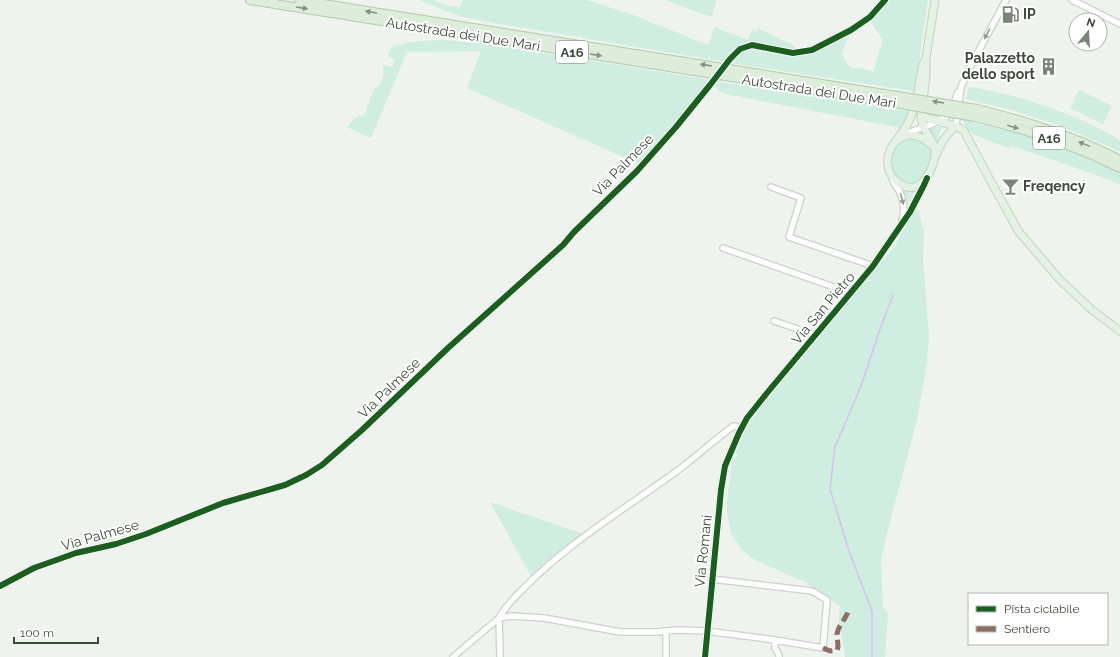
<svg xmlns="http://www.w3.org/2000/svg" width="1120" height="657" viewBox="0 0 1120 657" font-family="Raleway,sans-serif">
  <rect width="100%" height="100%" fill="#eef3ed"/>
  <path fill="#cfede0" d="M420 0H434L445 5 460 7 463 0H587L633 15 708 45 715 27 748 40 752 29 757 32 758 28 793 45 799 51 793 52 750 43C739 46 731 52 725 62L477 20C457 16 439 9 420 0Z
    M665 0H717L711 17Z
    M887 0H928L917 76 913 91 731 63C750 33 776 60 802 55 817 53 836 39 850 32L849 38 845 44 842 54 844 59 848 65 851 68H862L873 72 883 40 870 21Z
    M442 40 456 41 481 43 711 80 670 130 639 164 467 88 481 51 407 52 371 138 347 127 355 118 364 115 374 89 380 85 384 74 383 69 384 65 392 67 395 60 388 56C388 54 389 52 390 50 397 41 430 41 442 40Z
    M716 81 909 111 906 119 900 128 896 127 726 94 719 91 713 85Z
    M969 87C1021 95 1074 113 1120 140V152C1085 135 1049 121 1011 110 997 106 981 103 966 99Z
    M1079 90 1112 106 1103 124 1070 108Z
    M962 119C982 125 1002 129 1022 134 1056 143 1089 158 1120 173V184L1085 171 1012 146 1010 148C1002 146 973 136 968 130 966 127 964 123 962 119Z
    M942 126 937 142 927 129Z
    M913 138 919 139 929 147 931 153V159L923 178 913 185 904 184C900 181 895 177 893 173 892 172 892 168 892 167 890 151 898 140 913 138Z
    M899 185 918 186 906 207Z
    M915 209 919 210 922 227 924 228 923 259 929 336 927 363 917 420 888 530 881 560 883 607 888 613 885 657H845L841 633H838L840 606 805 582 753 559 742 550 731 533 727 512V499L733 457 736 458 738 454 735 453 739 441 746 428 760 407 895 246Z
    M490 502 584 534 552 558 531 576Z"/>
  <g fill="none" stroke-linecap="round" stroke-linejoin="round">
    <path stroke="#dcbfef" stroke-width="1.5" d="M872 657V611L849 551 830 489 835 447 861 386 879 332 893 295"/>
    <defs>
      <path id="minor" d="M1072 0 1120 24
        M730 59 740 49 752 45 793 53 812 50 851 30 870 17 885 0
        M956 126 961 87 970 67 1006 0
        M907 135 910 132 930 125 949 115 951 112 958 92
        M892 177C893 182 895 185 898 189 904 198 905 211 902 221
        M771 187 801 198 789 237 873 266
        M723 248 851 293
        M774 321 815 335
        M0 586 34 568 76 553 116 544 146 534 223 503 285 485 306 475 322 465 362 430 448 348 563 245 574 232 637 171 676 127 713 81
        M499 618 511 616 544 618 620 632H657L677 630 707 631 775 640 823 648 827 600 812 591 712 579
        M499 618 500 657
        M666 631V657
        M775 640V648L779 655V657
        M453 657 499 618C505 606 517 595 526 586 571 541 626 508 677 471 696 457 713 441 732 427L734 426 742 428
        M705 657 721 490 725 466 739 433 747 418 767 393 873 266 910 212 924 185 927 178"/>
      <path id="major" d="M921 112 925 117 930 119 956 126 964 131 990 180 1019 232 1060 280 1092 310 1120 331
        M896 141C900 139 904 136 908 135 919 134 928 141 935 148 937 166 921 198 900 184 894 180 891 176 889 170 882 149 902 137 909 121 917 104 919 82 923 64L926 58
        M934 145 924 128 921 118 926 75V58L935 0
        M936 155C942 142 945 135 956 126"/>
      <path id="highway" d="M250 0 895 103
        M299 0 897 96
        M977 109C1026 121 1075 136 1120 160
        M975 117C1025 129 1074 145 1120 168"/>
    </defs>
    <use href="#minor" stroke="#ccd1cb" stroke-width="8"/>
    <use href="#major" stroke="#bed5bb" stroke-width="9"/>
    <use href="#highway" stroke="#afcaa9" stroke-width="10"/>
    <use href="#minor" stroke="#fcfdfc" stroke-width="5.5"/>
    <use href="#major" stroke="#e6f1e5" stroke-width="7"/>
    <use href="#highway" stroke="#ddecdb" stroke-width="8"/>
    <defs>
      <path id="highway-bridge" d="M897 96 977 109
        M895 103 975 117"/>
    </defs>
    <use href="#highway-bridge" stroke="#afcaa9" stroke-width="10" stroke-linecap="butt"/>
    <use href="#highway-bridge" stroke="#ddecdb" stroke-width="8"/>
    <path stroke="#8d6e63" stroke-width="5" stroke-dasharray="10 5" stroke-linecap="butt" d="M823 648 830 651 837 650 838 647C838 643 837 638 837 634 838 626 845 620 848 612"/>
    <defs>
      <path id="cycleway" d="M0 586 34 568 76 553 116 544 146 534 223 503 285 485 306 475 322 465 362 430 448 348 563 245 574 232 637 171 676 127 710 85 730 59 740 49 752 45 793 53 812 50 851 30 870 17 885 0
        M705 657 721 490 725 466 739 433 747 418 767 393 873 266 910 212 924 185 927 178"/>
    </defs>
    <use href="#cycleway" stroke="#fff" stroke-width="8"/>
    <use href="#cycleway" stroke="#1b5e20" stroke-width="6"/>
  </g>
  <defs><path id="oneway-solid" d="M-6-.8H1V-3.2L6.5 0L1 3.2V.8H-6Z"/></defs>
  <g fill="#849382">
    <use href="#oneway-solid" transform="translate(302 8) rotate(9)"/>
    <use href="#oneway-solid" transform="translate(371 12) rotate(-171)"/>
    <use href="#oneway-solid" transform="translate(596 55) rotate(9)"/>
    <use href="#oneway-solid" transform="translate(706 65) rotate(-171)"/>
    <use href="#oneway-solid" transform="translate(938 102) rotate(-171)"/>
    <use href="#oneway-solid" transform="translate(1013 127) rotate(16)"/>
    <use href="#oneway-solid" transform="translate(1084 144) rotate(-158)"/>
  </g>
  <g fill="#929b91">
    <use href="#oneway-solid" transform="translate(987 34) rotate(118)"/>
    <use href="#oneway-solid" transform="translate(902 199) rotate(75)"/>
  </g>
  <defs>
    <symbol id="fuel-bare" viewBox="-9 -9 18 18"><path d="M-5.5-6h7V0h2V4h1.3V-2.5L3-4.5l.8-.8L6-3V5H2.5V1h-1V6h-7ZM-4.2-4.7v3.2H.2V-4.7Z" fill="#7a8578" stroke="#fff" stroke-width="2.5" paint-order="stroke"/></symbol>
    <symbol id="building-bare" viewBox="-9 -9 18 18"><path d="M-4-6H4V6H1V3H-1V6H-4ZM-2.5-4.3h1.7v1.8h-1.7ZM.8-4.3h1.7v1.8H.8ZM-2.5-1h1.7V.8h-1.7ZM.8-1h1.7V.8H.8Z" fill="#7a8578" stroke="#fff" stroke-width="2.5" paint-order="stroke"/></symbol>
    <symbol id="bar-bare" viewBox="-9 -9 18 18"><path d="M-6-5H6L.8 .8V4.5H3.5V6h-7V4.5H-.8V.8Z" fill="#7a8578" stroke="#fff" stroke-width="2.5" paint-order="stroke"/></symbol>
  </defs>
  <g fill-rule="evenodd">
    <use href="#fuel-bare" x="998" y="2" width="25" height="25"/>
    <use href="#building-bare" x="1036" y="54" width="25" height="25"/>
    <use href="#bar-bare" x="998" y="174" width="25" height="25"/>
  </g>
  <g text-anchor="middle" dominant-baseline="central" stroke-width="4" stroke-linejoin="round" paint-order="stroke">
    <g fill="#fff" stroke="#768074" stroke-width="1">
      <rect x="556" y="41" width="32" height="22" rx="3"/>
      <rect x="1033" y="127" width="32" height="22" rx="3"/>
    </g>
    <g font-size="13" font-weight="bold" fill="#3c4a39">
      <text x="572" y="52">A16</text>
      <text x="1049" y="138">A16</text>
    </g>
    <g font-size="14" font-weight="bold" fill="#3c4a39" stroke="#fff" text-anchor="start">
      <text x="1023" y="14">IP</text>
      <text x="1035" y="58" text-anchor="end">Palazzetto<tspan x="1035" dy="16">dello sport</tspan></text>
      <text x="1023" y="186">Freqency</text>
    </g>
    <g font-size="14" fill="#3c4a39" stroke="#fff">
      <text transform="translate(463 34) rotate(9)">Autostrada dei Due Mari</text>
      <text transform="translate(819 91) rotate(9)">Autostrada dei Due Mari</text>
      <text transform="translate(623 165) rotate(-46)">Via Palmese</text>
      <text transform="translate(823 308) rotate(-50)">Via San Pietro</text>
      <text transform="translate(389 388) rotate(-44)">Via Palmese</text>
      <text transform="translate(100 535) rotate(-16)">Via Palmese</text>
      <text transform="translate(703 551) rotate(-84)">Via Romani</text>
    </g>
  </g>
  <rect x="968" y="593" width="140" height="52" fill="#ffffff" stroke="#b1b7b0"/>
  <rect x="976" y="606" width="20" height="6" fill="#1b5e20" stroke="#b1b7b0"/>
  <text x="1004" y="613" font-size="12" fill="#3c4a39">Pista ciclabile</text>
  <rect x="976" y="626" width="20" height="6" fill="#8d6e63" stroke="#b1b7b0"/>
  <text x="1004" y="633" font-size="12" fill="#3c4a39">Sentiero</text>
  <g transform="translate(1088 32) rotate(18)"><circle r="19" fill="#ffffff" stroke="#b1b7b0"/>
  <path d="M0-3L7 15L0 10L-7 15Z" fill="#7a8578"/>
  <text y="-6" font-size="11" font-weight="bold" text-anchor="middle" fill="#3c4a39">N</text>
  </g>
  <path d="M14 637v6h84v-6" fill="none" stroke="#3c4a39" stroke-width="2"/>
  <text x="20" y="637" font-size="12" fill="#3c4a39" stroke="#ffffff" stroke-width="3" paint-order="stroke">100 m</text>
</svg>
